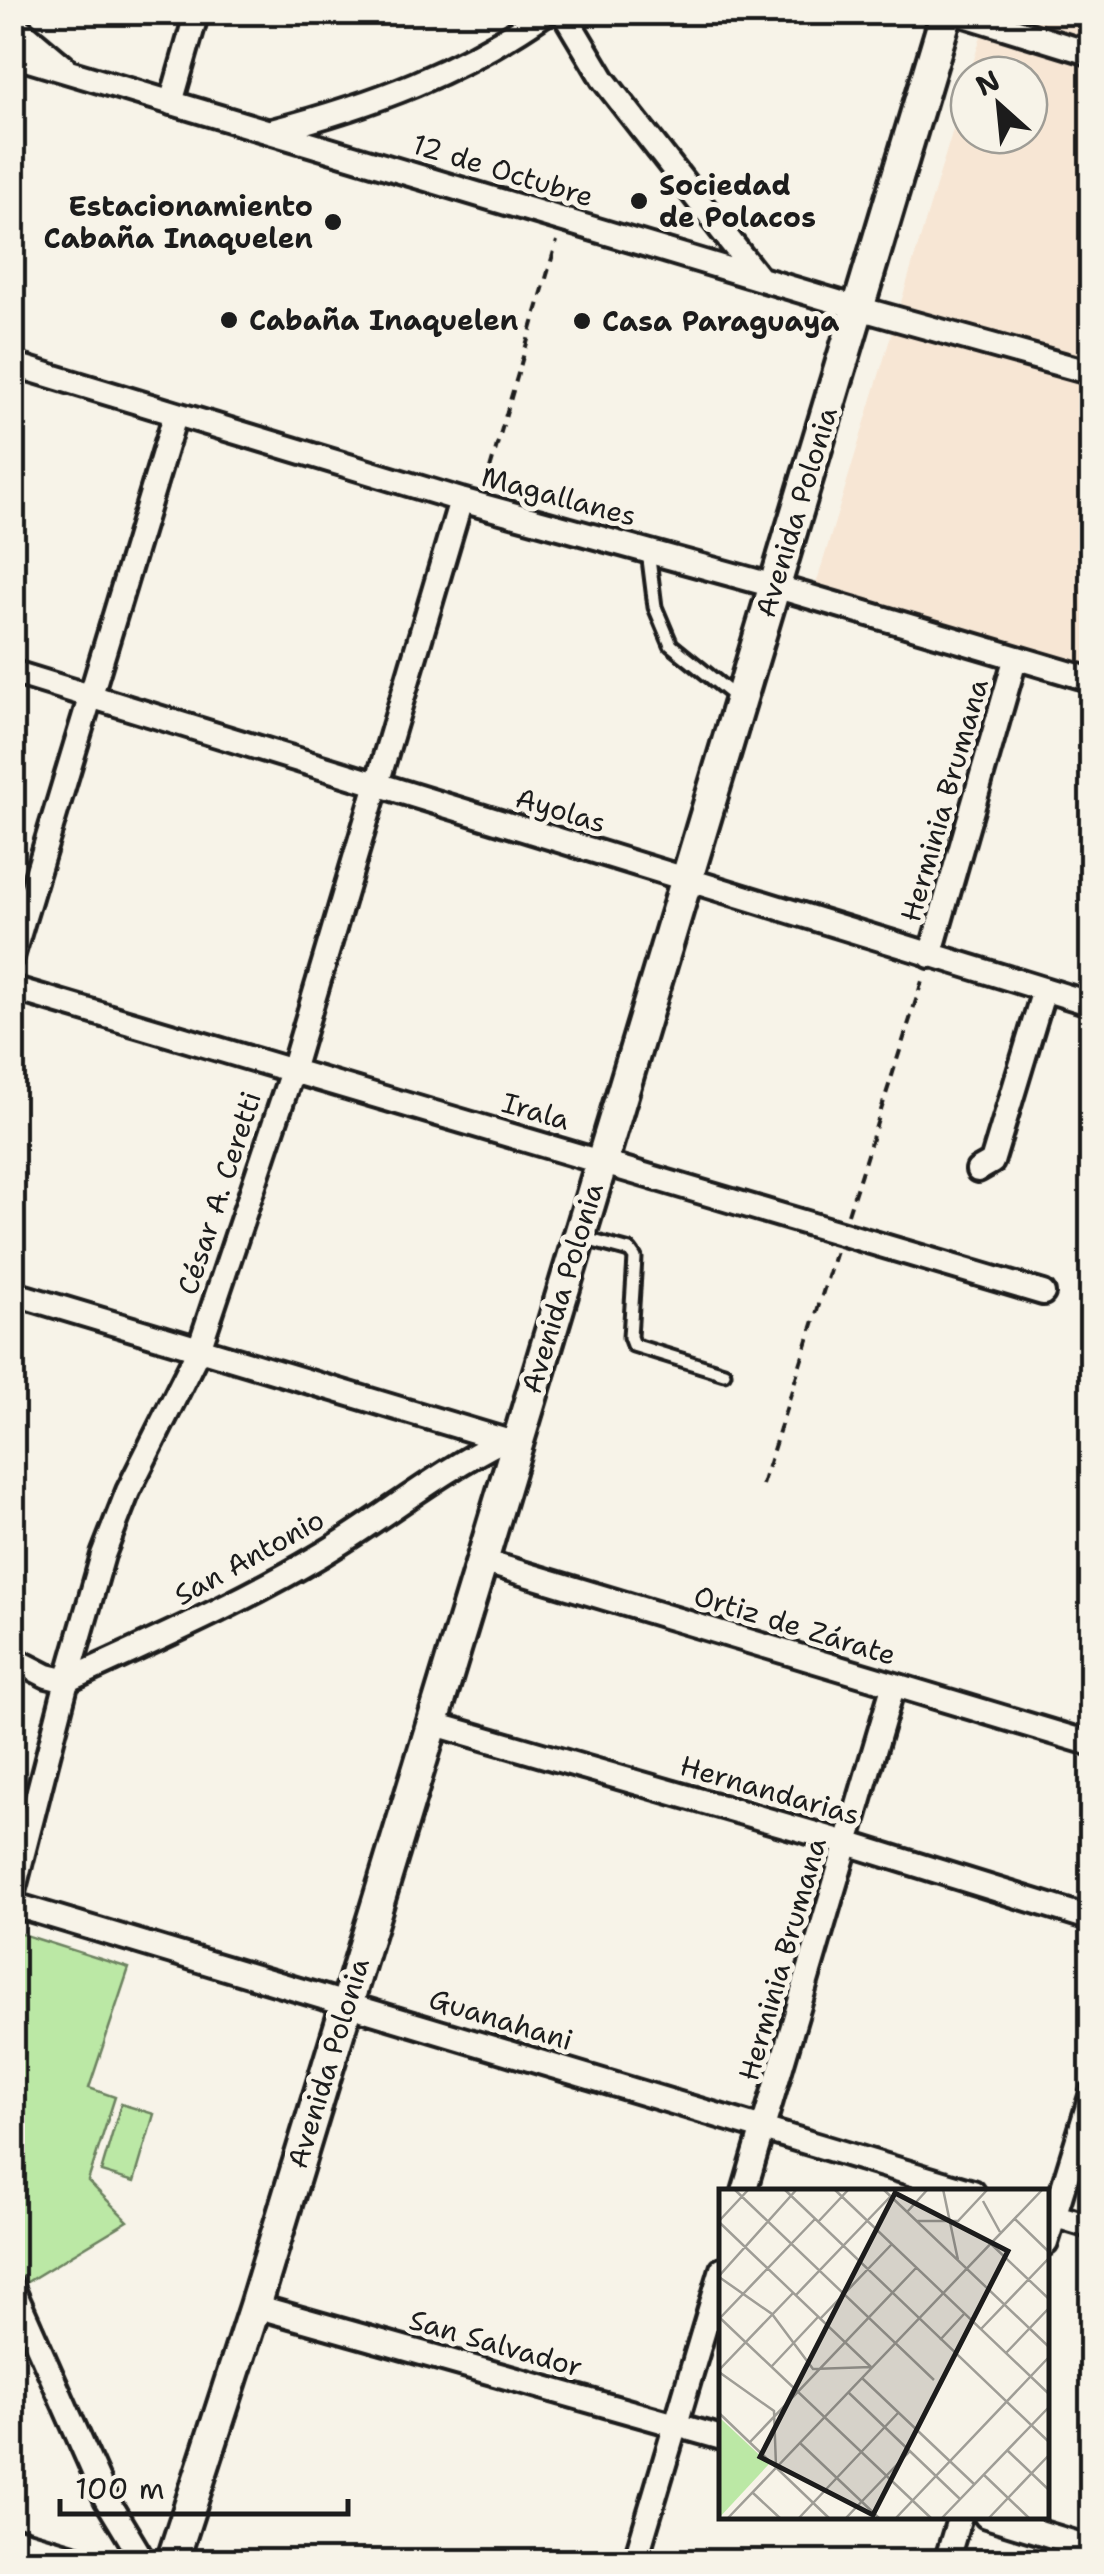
<svg xmlns="http://www.w3.org/2000/svg" width="1104" height="2574" viewBox="0 0 1104 2574" font-family="'Shantell Sans',sans-serif">
  <rect width="100%" height="100%" fill="#f7f3e8"/>
  <filter id="ink" filterUnits="userSpaceOnUse"><feTurbulence type="fractalNoise" baseFrequency=".01" numOctaves="2"/><feDisplacementMap in="SourceGraphic" scale="20" xChannelSelector="R" yChannelSelector="G"/><feConvolveMatrix kernelMatrix="1 2 1 2 8 2 1 2 1" color-interpolation-filters="sRGB"/></filter>
  <g filter="url(#ink)">
    <path fill="#f7e6d4" fill-rule="evenodd" d="M988 13H1091V671L815 588ZM969 75H1029V135H969Z"/>
    <path fill="#bbe8a5" stroke="#6c8260" stroke-width="2.5" d="M22 1934 129 1968 89 2088 115 2097 88 2181 128 2221 22 2285 12 2267V1936Z
      M121 2104 154 2114 134 2182 101 2172Z"/>
    <g fill="none" stroke-linecap="round" stroke-linejoin="round">
      <defs>
        <path id="lane" d="M648 551 655 607 671 645 739 700
          M582 1238 630 1251 635 1258 630 1337 633 1345 724 1373"/>
        <path id="street" d="M563 12 603 79 759 278
          M955 12 1092 54
          M12 23 63 66
          M12 55 858 308 1092 373
          M171 103 197 12
          M272 131C371 105 462 72 547 12
          M12 364 461 500 774 586 1092 680
          M12 672 1092 1004
          M930 956 1015 660
          M12 957 175 416
          M12 988 1043 1293
          M978 1170 992 1162 1044 990
          M12 1293 507 1441
          M482 1561 1092 1744
          M12 1658 47 1676 67 1681C153 1641 239 1604 321 1555 383 1518 438 1472 503 1440
          M431 1723 847 1843 1092 1919
          M12 1896 67 1681 103 1555 128 1491 199 1349 292 1071 461 500
          M12 1904 973 2192
          M744 2192 893 1687
          M1046 2213 1092 2227
          M1046 2243 1092 2093
          M12 2287 106 2499 144 2562
          M255 2306 722 2438
          M986 2516 1092 2548
          M635 2562 722 2269
          M946 2562 960 2516"/>
        <path id="secondary" d="M12 2543 76 2562
          M172 2562 255 2306 482 1561 947 12"/>
      </defs>
      <use href="#lane" stroke="#1c1c1c" stroke-width="19"/>
      <use href="#street" stroke="#1c1c1c" stroke-width="30"/>
      <use href="#secondary" stroke="#1c1c1c" stroke-width="38"/>
      <path stroke="#1c1c1c" stroke-width="4" stroke-dasharray="10 8" stroke-linecap="butt" d="M485 486 557 241
        M848 1214 924 975
        M762 1485 836 1251"/>
      <use href="#lane" stroke="#f7f3e8" stroke-width="11"/>
      <use href="#street" stroke="#f7f3e8" stroke-width="22"/>
      <use href="#secondary" stroke="#f7f3e8" stroke-width="30"/>
    </g>
  </g>
  <g fill="#1c1c1c" stroke="#f7f3e8" stroke-width="4">
    <circle cx="639" cy="201" r="10"/>
    <circle cx="333" cy="222" r="10"/>
    <circle cx="229" cy="320" r="10"/>
    <circle cx="582" cy="321" r="10"/>
  </g>
  <g text-anchor="middle" dominant-baseline="central" stroke-width="10" stroke-linejoin="round" paint-order="stroke">
    <g font-size="28" fill="#1c1c1c" stroke="#f7f3e8">
      <text transform="translate(503 170) rotate(17)">12 de Octubre</text>
      <text transform="translate(559 496) rotate(15)">Magallanes</text>
      <text transform="translate(796 512) rotate(-73)">Avenida Polonia</text>
      <text transform="translate(944 800) rotate(-74)">Herminia Brumana</text>
      <text transform="translate(561 810) rotate(17)">Ayolas</text>
      <text transform="translate(536 1111) rotate(16)">Irala</text>
      <text transform="translate(219 1193) rotate(-72)">César A. Ceretti</text>
      <text transform="translate(562 1288) rotate(-73)">Avenida Polonia</text>
      <text transform="translate(249 1557) rotate(-29)">San Antonio</text>
      <text transform="translate(795 1625) rotate(17)">Ortiz de Zárate</text>
      <text transform="translate(770 1790) rotate(16)">Hernandarias</text>
      <text transform="translate(782 1959) rotate(-74)">Herminia Brumana</text>
      <text transform="translate(501 2019) rotate(17)">Guanahani</text>
      <text transform="translate(328 2063) rotate(-73)">Avenida Polonia</text>
      <text transform="translate(496 2343) rotate(16)">San Salvador</text>
    </g>
    <g font-size="28" font-weight="bold" fill="#1c1c1c" stroke="#f7f3e8" text-anchor="start">
      <text x="659" y="185">Sociedad<tspan x="659" dy="32">de Polacos</tspan></text>
      <text x="313" y="206" text-anchor="end">Estacionamiento<tspan x="313" dy="32">Cabaña Inaquelen</tspan></text>
      <text x="249" y="320">Cabaña Inaquelen</text>
      <text x="602" y="321">Casa Paraguaya</text>
    </g>
  </g>
  <g transform="translate(719 2189)">
    <rect width="330" height="330" fill="#f7f3e8"/>
    <path d="M1 229 50 275 0 329V230Z" fill="#bbe8a5"/>
    <path fill="none" stroke="#9f9d96" stroke-width="2.5" d="M15 0 215 191M65 0 330 253M115 0 330 205M164 0 330 158M224 0 239 71M264 12 281 43M188 23 209 0M296 30 330 63M0 32 30 0M198 32H239L269 0M0 33 152 178M99 33 130 0M272 55 330 110M0 87 78 0M0 88 53 125 94 180 152 178M77 106 171 8M0 128 213 330M1 129 96 30M101 130 172 56M262 140 330 69M221 151 245 125M287 164 330 119M53 177 99 128M0 181 74 104M0 183 55 222 57 277M143 189 255 295M130 204 241 310M0 224 111 330M31 253 197 79M81 254 161 330M288 261 330 301M264 285 311 330M34 304 62 330M8 330 324 0M79 330 179 224M126 330 191 262M176 330 330 168M222 330 330 218M269 330 330 266"/>
    <path fill="#1c1c1c" fill-opacity="0.15" stroke="#1c1c1c" stroke-width="5" d="M176 4 289 62 154 326 41 268Z"/>
    <rect width="330" height="330" fill="none" stroke="#1c1c1c" stroke-width="5"/>
  </g>
  <rect width="1104" height="2574" fill="none" stroke="#f7f3e8" stroke-width="50"/>
  <rect x="25" y="25" width="1054" height="2524" fill="none" stroke="#1c1c1c" stroke-width="4" filter="url(#ink)"/>
  <g transform="translate(999 105) rotate(333)"><circle r="48" fill="#f7f3e8" stroke="#9f9d96" stroke-width="2.5"/>
  <path d="M0-8L18 38L0 25L-18 38Z" fill="#1c1c1c"/>
  <text y="-15" font-size="28" font-weight="bold" text-anchor="middle" fill="#1c1c1c">N</text>
  </g>
  <path d="M60 2499v15h288v-15" fill="none" stroke="#1c1c1c" stroke-width="5"/>
  <text x="75" y="2499" font-size="30" fill="#1c1c1c" stroke="#f7f3e8" stroke-width="8" paint-order="stroke">100 m</text>
</svg>
